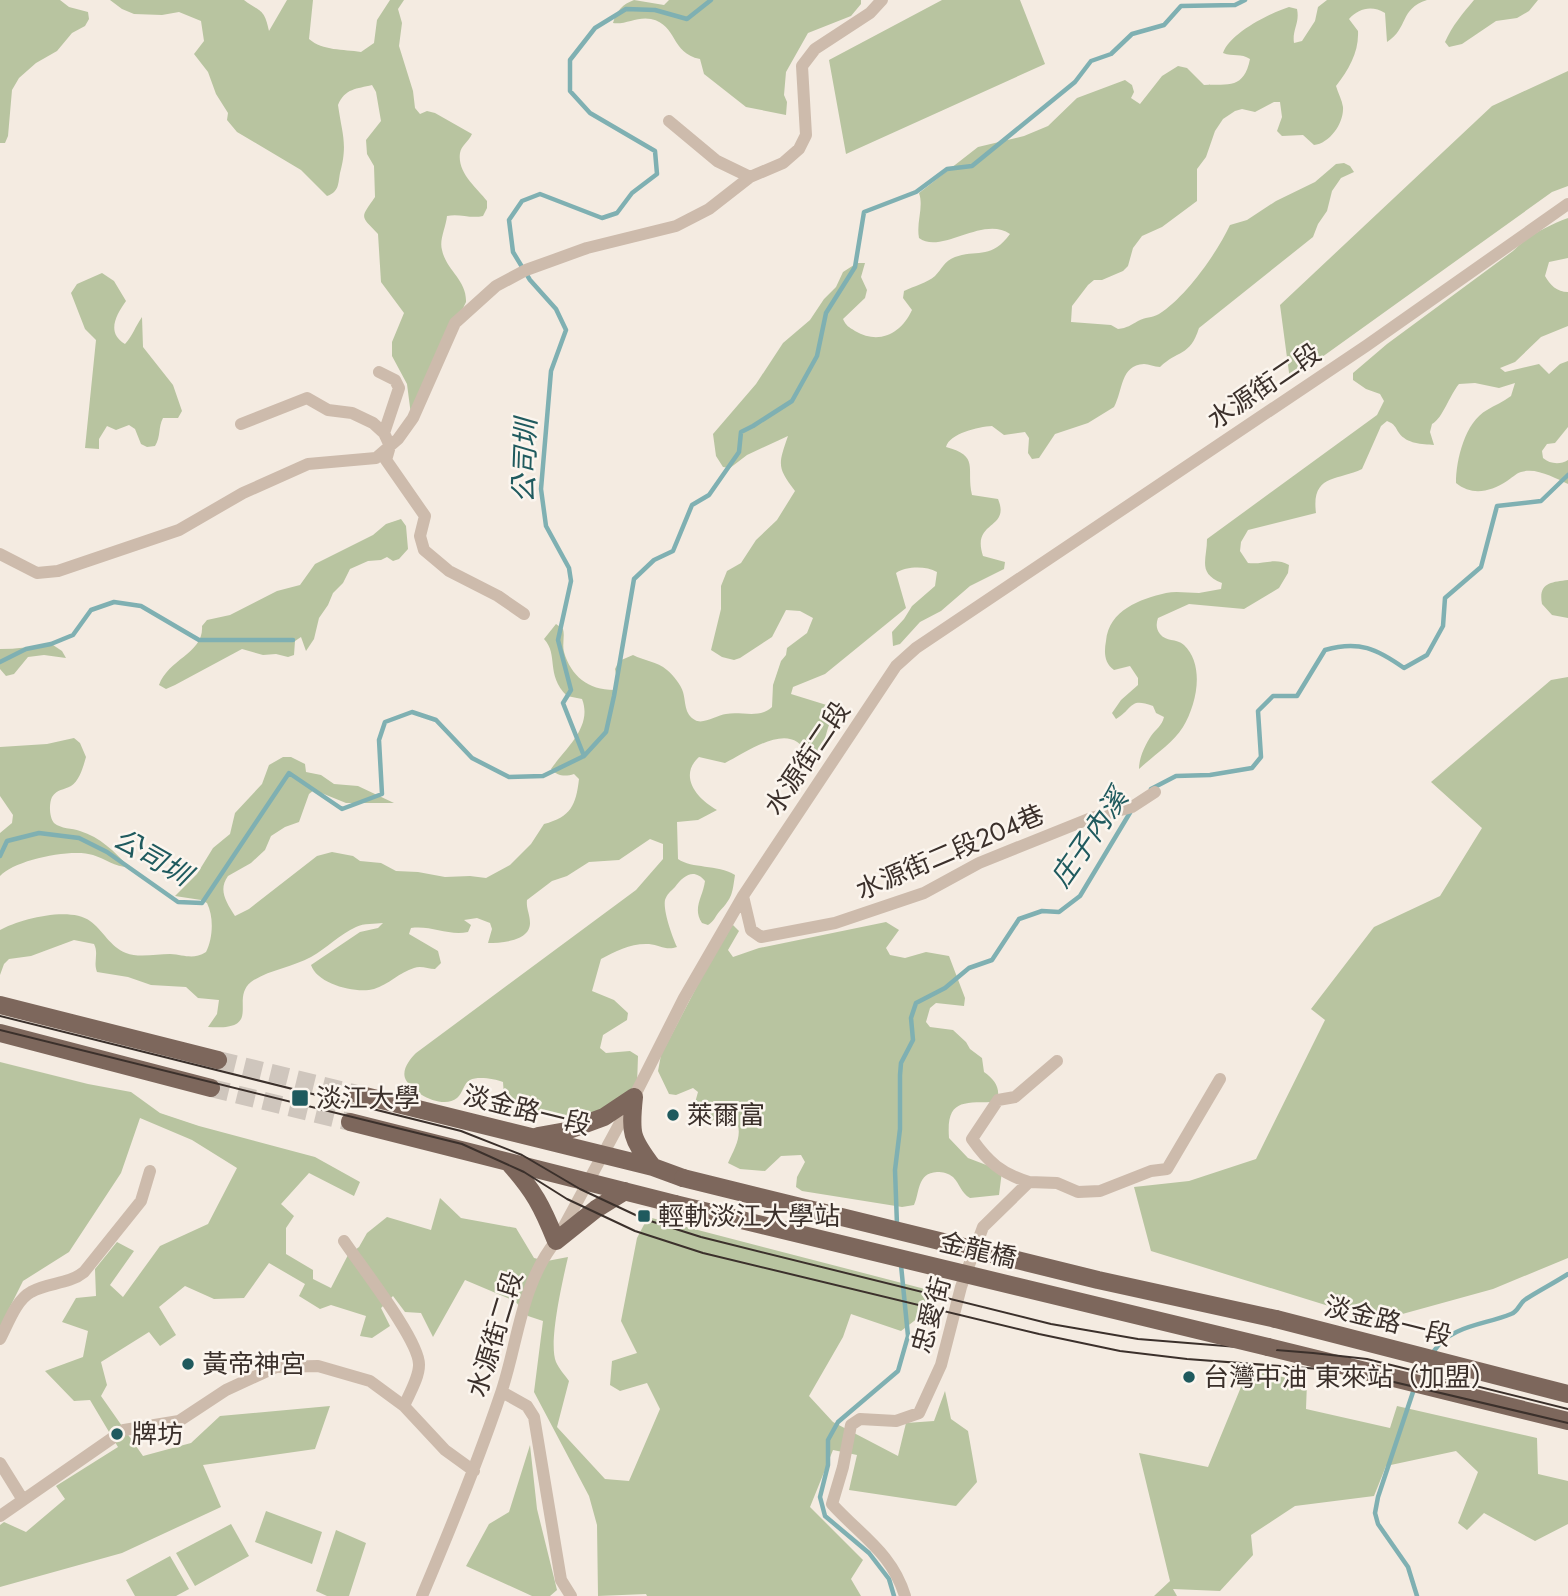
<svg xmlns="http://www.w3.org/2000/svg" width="1568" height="1596" viewBox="0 0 1568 1596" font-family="Jost,'Noto Sans TC',sans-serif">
  <rect width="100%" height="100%" fill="#f4ebe1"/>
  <path fill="#b8c4a0" d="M0 0H60L69 7 88 12 89 19 85 26 72 33 57 51 36 63 19 78 12 90 8 136 5 143H0Z
    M110 0H244C261 13 264 8 269 31L287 0H313L309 39C323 51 343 49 361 52L374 43 377 20 390 0H404L398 9 402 23 399 46 413 91 415 108 420 114 427 111 435 113 472 134C469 141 461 146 460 153 457 173 477 188 487 201V208L483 216C470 219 459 213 447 216 446 227 439 240 442 250 446 270 467 280 466 302L411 415 407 384 392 356V342L404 313 381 282 378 234C360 215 360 219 375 197L374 166 367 154 366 140 381 121 376 92 372 85C357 89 345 88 338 105 342 134 348 144 340 173 338 184 339 192 327 196L301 170 237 132 227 120 228 113 216 94 208 72 194 54 204 41 201 21 179 12 162 15 134 14 122 9Z
    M634 0 664 5 669 0H861V4L851 16 808 33 786 72 784 95 787 102 786 115 746 107 704 74 700 59C670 53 678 25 651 19 638 16 625 25 613 23 616 11 623 4 634 0Z
    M942 0H1020L1045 64 846 154 829 60Z
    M1327 0H1427C1399 9 1409 28 1387 42L1385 13C1372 5 1359 8 1349 19L1358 31C1359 52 1349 69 1336 86 1338 93 1342 100 1343 107 1344 123 1330 143 1314 145L1303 135 1282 136 1277 131 1282 117 1280 102H1274L1255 112 1242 109 1235 111 1223 119 1215 131 1206 157 1197 169V201L1162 227 1142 236 1133 248 1128 266 1123 271 1102 280H1094L1088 285 1072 306 1071 322 1111 325 1118 329C1127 328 1131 325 1138 321 1145 317 1152 318 1159 314 1185 298 1217 253 1230 225L1247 220 1276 201 1315 182 1336 164 1344 163 1350 166 1354 172 1341 178 1332 191 1327 211 1318 224 1313 237 1199 328C1190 357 1177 350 1160 367 1154 367 1149 364 1144 364 1120 365 1123 391 1114 407L1088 423 1055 434 1039 458 1032 459 1028 453 1029 438 1025 432 1004 435 992 426C978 427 950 433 946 447 980 456 966 468 972 495L998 499C1011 530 971 520 983 556L1005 562 1004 569 970 586 941 611 920 622 900 644 893 646 892 632 904 619 912 606 935 586 937 572C926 566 907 566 896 573L906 608 825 674 793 687 791 694 833 707 840 711C836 716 832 720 829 725 824 738 825 753 807 755 792 718 748 752 725 763L699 757C678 776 697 799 717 810L698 820 677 822 678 859C692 869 717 864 735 875 732 894 733 897 719 912 715 917 714 921 708 925L702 923C692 908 703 897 705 881 694 868 684 875 675 887 671 891 667 894 665 900 663 911 672 936 677 947 666 951 660 945 649 944 631 943 616 951 601 959L592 991 614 1000 628 1013 627 1020 603 1035 600 1048 606 1053 630 1051 638 1056 637 1085 632 1091 580 1121C553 1115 527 1112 504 1096L503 1082C495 1079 478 1076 470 1080 463 1084 463 1093 457 1098 443 1110 411 1093 405 1078 402 1069 410 1059 416 1053L636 890 663 859V844L650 839 619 860 589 862 567 876 552 881 527 900C526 909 530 914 530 923 530 941 502 943 488 943L492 929 490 923 477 918 464 920 471 925 468 932C448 936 431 925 411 928L409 934 438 951 441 963 435 969C428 969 421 965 414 968 400 972 388 985 374 989 356 994 317 984 311 965L360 932 378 928 383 923C375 924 364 923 356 927 340 934 327 948 311 957 293 967 268 970 251 982 229 1000 265 1031 208 1027L217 1014 219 1000 198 998 186 987 151 985 128 977 97 972C93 962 99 954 94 944L74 940 31 956 9 959 4 964 0 975V930C20 919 70 906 90 921 103 930 110 947 126 953 138 958 157 954 170 954 185 955 193 960 206 952 213 938 214 917 207 903L201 900 175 896 197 874 213 848 230 834 235 813 262 784 269 765 283 757H291L305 764 306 772 321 775 334 784 358 786 394 803H346L314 790 309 794 299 822 285 827 271 836 265 850 251 863 228 876C218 890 226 902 235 916L249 909 317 856 332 852 353 856 360 861 381 863 396 871 418 872 445 877 470 876 486 878 510 865 531 844 544 824C571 817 576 805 579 779L574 774C565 777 557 776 551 769 565 749 593 727 582 699L567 696C545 674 559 655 544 639L556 624 563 629C565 636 562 644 564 652 571 676 588 690 614 690L618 684 615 669 619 661 633 655C644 661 657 661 667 670 673 675 681 685 683 692 686 702 684 714 695 720 703 725 717 715 726 714 741 711 760 719 772 707L773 685 781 661 786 655 787 648 807 633 813 618 800 611 786 610 772 637 740 658 734 660 722 657 711 650 721 609V586L727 571 741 563 756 540 777 520 795 491C777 467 778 465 788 436L747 455 730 468 723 467 716 456 713 434 756 384 783 343 810 320 824 299 836 287 843 272 857 263H865L861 277 867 290 865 298 843 319C846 326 849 327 855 331 879 345 901 334 912 310L903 298 904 291C914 286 927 283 935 276 942 269 944 261 955 257 978 249 991 260 1010 234 983 215 941 255 919 238 916 222 924 207 919 193L978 147 1024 136 1048 126 1077 98 1125 80 1132 85 1134 92 1131 98 1140 104 1162 76 1178 66 1187 68 1204 85C1229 84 1244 89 1250 59 1241 53 1233 57 1223 53 1230 33 1270 13 1289 7L1297 9C1300 23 1292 30 1294 43L1302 41 1315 21 1318 7Z
    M1474 0H1538L1529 11 1517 18 1496 21 1462 44 1449 47 1445 42C1452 26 1463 13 1474 0Z
    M1568 71V186L1552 192 1290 380 1280 305 1492 106Z
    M1568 218V258L1549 262 1545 276C1550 285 1557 292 1568 292V326L1541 337 1515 362 1500 368 1505 372 1539 364 1549 374 1560 364 1568 361V427L1555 443 1547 444 1542 451 1543 458C1550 464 1560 465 1568 460V484C1555 478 1536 467 1521 472 1515 474 1512 478 1507 481 1490 492 1472 496 1456 483 1456 460 1465 422 1487 410 1495 405 1503 402 1511 396L1515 383 1499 388 1475 383 1459 384C1449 396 1443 418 1432 424L1430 432 1434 445C1422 444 1407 444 1399 433 1395 427 1395 424 1387 421L1381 426 1362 469C1337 481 1311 474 1316 513L1248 530 1241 542 1240 551 1248 563C1263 565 1275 557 1289 565L1288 573 1279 588 1244 609 1189 604 1158 618C1156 624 1156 629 1160 634 1166 642 1176 638 1184 645 1205 665 1197 704 1183 727 1172 744 1154 755 1139 769 1139 758 1145 745 1151 736 1156 729 1162 726 1164 717L1156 713 1153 706C1129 697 1134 708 1116 719L1112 713 1121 700 1138 685V678L1130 666 1114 670C1104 663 1104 652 1106 641 1109 610 1140 599 1166 593 1176 591 1188 593 1199 593 1206 592 1214 590 1221 589L1222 583C1197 573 1207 560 1207 539L1377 415 1384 401 1380 394 1366 389 1353 380V373L1387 344 1513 251C1529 235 1547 226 1568 218Z
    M102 273 114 281 126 301C116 315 106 333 125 344 133 335 135 327 142 317L143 347 173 385 182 411 178 418H163C158 427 161 437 155 446L147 447 141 444 135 429 129 425 116 430 107 426 99 439V449L85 448 96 340 85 329 71 293 77 284Z
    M401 519 406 526 408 549 399 559 393 561 387 557 381 560 368 561 350 569 343 583 333 593 328 605 319 618 314 639 306 651 301 637 295 641 294 655 288 657 276 654 263 655 242 649 175 685 166 689 159 685C168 659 204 653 202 626L207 620 230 615 277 591 300 585 315 564 373 535 386 524Z
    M1568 580V618L1552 615 1542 604C1538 583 1551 582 1568 580Z
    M50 643 62 651 66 658 44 655 28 657 14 674 6 676 0 669V649C16 649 34 647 50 643Z
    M1568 677V1258L1493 1289 1377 1321 1151 1251 1134 1187 1189 1181 1256 1159 1325 1020 1311 1009 1374 927 1440 896 1482 828 1431 782 1551 680Z
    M74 738 80 743 86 757C83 767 80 780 71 786 64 790 57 789 52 797 49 803 49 817 54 823 61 829 72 828 80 831 100 837 115 852 129 867 114 867 106 859 93 855 72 848 14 860 0 876V833L12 823 13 815 0 796V747L47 744Z
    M886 922 899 930 886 948 890 955 905 958 926 952 949 956 965 998 964 1006 936 1003 930 1008 926 1022 930 1027 953 1030 966 1042 970 1049 982 1058 984 1072C995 1080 1001 1088 997 1102 964 1103 946 1098 949 1138L968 1158 1002 1171 999 1195 970 1198C961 1193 960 1184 953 1177 948 1173 943 1172 937 1172 917 1173 920 1192 914 1205L902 1207 802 1191 796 1187 797 1177 805 1162 801 1155 781 1156 765 1171 740 1169 728 1163C735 1147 744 1134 735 1118L696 1122 691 1117 698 1092 693 1088 676 1095 669 1094 658 1071 661 1055 727 929 733 925 739 931 728 950 733 957 759 948Z
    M0 1062 88 1084 131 1092 160 1113 199 1126 315 1157 360 1182 354 1196 309 1173 281 1204 294 1216 286 1228V1254L313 1270V1279L331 1288 348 1255 359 1247 367 1233 387 1217 431 1230 440 1198 461 1218 516 1228 534 1258 547 1261 568 1257C563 1279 548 1343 556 1362 559 1369 565 1375 569 1381L557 1427 605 1479 629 1481 660 1409 647 1383 620 1391 610 1385 612 1361 637 1353 621 1321 637 1238 648 1217 948 1295 901 1331 851 1314 843 1337 809 1396 833 1422 898 1456 906 1423 934 1421 945 1391 951 1419 968 1431 977 1482 956 1506 849 1490 857 1455 833 1450 810 1507 863 1560 851 1579 861 1596H647L646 1594 598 1596 597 1525 589 1496 534 1392 543 1321 528 1316 515 1301 465 1280 433 1337 421 1313 405 1312 393 1296 381 1308 390 1326 372 1338 360 1336 366 1316 331 1305 320 1309 299 1296 305 1284 269 1263 244 1298 214 1299 185 1286 159 1307 176 1335 160 1346 149 1332 101 1362 107 1385 101 1396 143 1456 191 1443 220 1416 330 1406 315 1449 203 1465 221 1507 122 1553 0 1587V1525L4 1522 26 1532 65 1499 56 1486 118 1447 90 1400 74 1401 45 1371 83 1357 88 1331 62 1322 76 1298 96 1296 95 1269 117 1242 134 1251 110 1285 123 1297 160 1246 208 1224 237 1168 192 1140 140 1118 121 1173 69 1252 23 1281 0 1327Z
    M1248 1370 1307 1382 1306 1409 1390 1428 1397 1406 1537 1438 1538 1474 1568 1481V1524L1535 1541 1484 1513 1467 1530 1458 1523 1478 1472 1456 1451 1386 1466 1374 1496 1295 1506 1251 1535 1253 1555 1220 1591 1173 1589 1177 1596H1154L1170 1581 1139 1453 1208 1467Z
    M530 1445 537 1509 557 1590 550 1596H532L466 1566 489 1524 509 1512Z
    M266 1511 322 1532 312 1564 255 1542Z
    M231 1524 249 1556 195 1586 176 1553Z
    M336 1530 366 1543 349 1596H327L316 1591Z
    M170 1556 189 1589 176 1596H135L126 1580Z"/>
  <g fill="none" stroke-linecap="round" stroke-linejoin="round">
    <path stroke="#7fb0b2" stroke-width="4.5" d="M0 662 26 649 51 644 73 635 91 610 114 602 141 606 199 640H293
      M584 756 606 732 614 696 634 579 654 560 673 551 692 505 709 495 739 452 741 432 753 426 792 401 817 356 826 313 855 267 864 212 916 192 947 169 972 166 1075 82 1091 61 1111 54 1132 34 1164 25 1181 6 1235 5 1245 0
      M1151 789 1176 776 1210 775 1252 768 1261 757 1258 711 1273 696H1297L1325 650C1359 640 1377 649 1404 668L1427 655 1443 626 1445 598 1481 567 1497 506 1541 501 1568 475
      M0 856 7 841 39 833 79 838 107 852 178 902 202 903 289 773 342 809 382 794 379 740 385 722 412 712 436 720 472 758 509 777 543 776 584 756 563 703 571 690 558 640 571 581 569 568 546 526 541 489 551 371 566 330 556 309 530 280 513 252 509 220 522 201 540 194 602 218 617 213 632 193 657 174 655 151 590 113 570 91V60L595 28 626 9 655 10 687 19 711 0
      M897 1225 895 1170 900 1129V1075L901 1063 913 1040 911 1018 916 1003 945 988 969 968 992 960 1019 919 1042 911 1059 912 1080 896 1131 811
      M1434 1351C1451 1325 1485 1325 1511 1314 1519 1311 1519 1303 1526 1299 1540 1290 1554 1283 1568 1274
      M1413 1392 1378 1497 1375 1513 1378 1524 1408 1567 1417 1596
      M894 1596 889 1579 869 1553 825 1516 820 1497 828 1465V1440L838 1422 898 1371 908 1336 901 1265"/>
    <path stroke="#cfc6bd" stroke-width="18" stroke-dasharray="18 9" stroke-linecap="butt" d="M218 1060 357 1094
      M211 1088 350 1122"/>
    <path stroke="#cdbbac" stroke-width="12" d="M669 121 717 161 750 177
      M379 372 395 380 399 388 384 433
      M241 424 307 398 328 410 352 413 373 423 384 433 390 446 386 460 425 516 420 536 424 550 449 571 498 596 524 614
      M0 554 37 573 58 571 179 530 243 493 308 464 376 458 398 439 413 418 455 323 496 286 526 270 587 248 676 226 709 209 750 177 783 163 799 149 806 135 802 66 815 49 870 13 882 0
      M743 896 751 930 761 937 835 923 924 893 979 863 1091 818 1132 807 1155 792
      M1029 1182C1002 1174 988 1162 972 1139L998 1100 1015 1097 1057 1061
      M344 1241C360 1265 420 1341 419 1365 419 1378 409 1394 404 1406
      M0 1339C8 1324 16 1300 31 1292 48 1282 68 1285 84 1272L141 1201 150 1171
      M502 1392 527 1406 534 1417 561 1580 571 1596
      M0 1463 23 1500
      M0 1516 124 1430 179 1421 226 1390 276 1367 318 1366 370 1381 404 1406 445 1450 474 1471
      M422 1596C450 1530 477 1464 500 1396 518 1345 520 1285 556 1241L634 1097 684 998 743 896 896 666 916 648 1366 346 1568 204
      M905 1596C892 1553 861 1536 832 1504L843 1467 851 1425 860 1419 896 1421 919 1413 941 1365 961 1287 983 1227 1029 1182 1057 1183 1078 1192 1100 1191 1151 1171 1167 1169 1220 1079"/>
    <path stroke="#7d675c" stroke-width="18" d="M0 1005 218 1060
      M0 1033 211 1088
      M357 1094 653 1167 683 1178
      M634 1097C630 1134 631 1138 653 1167
      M350 1122 675 1204
      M538 1136 566 1131 604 1117 634 1097
      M509 1163C534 1191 542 1206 556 1241L596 1209 625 1191
      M1276 1319 1568 1394
      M1268 1347 1568 1421"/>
    <path stroke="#3b302b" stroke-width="2" d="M0 1016 461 1131 522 1155 580 1189 644 1219 701 1237 1051 1324 1138 1339 1313 1353 1367 1359 1568 1409
      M0 1030 462 1144 524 1172 567 1199 635 1231 703 1253 1039 1334 1120 1351 1187 1359 1347 1371 1568 1423"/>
    <path stroke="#7d675c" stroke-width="18" d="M683 1178 1098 1280 1276 1319
      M675 1204 1268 1347"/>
  </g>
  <g fill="#1f5a5e" stroke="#fbf5ee" stroke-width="2.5">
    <rect x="291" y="1089" width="18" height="18" rx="3.5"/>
    <circle cx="673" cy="1115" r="7"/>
    <rect x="637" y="1209" width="14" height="14" rx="3.5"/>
    <circle cx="188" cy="1364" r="7"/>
    <circle cx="1189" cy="1377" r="7"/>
    <circle cx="117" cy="1434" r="7"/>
  </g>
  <g text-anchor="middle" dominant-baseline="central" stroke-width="5" stroke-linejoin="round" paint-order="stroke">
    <g font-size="26" fill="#3b302b" stroke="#fbf5ee">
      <text transform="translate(1264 386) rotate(-34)">水源街二段</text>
      <text transform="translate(807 758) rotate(-56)">水源街二段</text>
      <text transform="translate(950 852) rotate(-23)">水源街二段204巷</text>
      <text transform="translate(527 1110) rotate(14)">淡金路一段</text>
      <text transform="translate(978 1250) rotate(13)">金龍橋</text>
      <text transform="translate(931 1315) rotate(-74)">忠愛街</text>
      <text transform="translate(1388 1321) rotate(14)">淡金路一段</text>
      <text transform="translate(495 1334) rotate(-73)">水源街二段</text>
    </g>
    <g font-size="26" fill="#3b302b" stroke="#fbf5ee" text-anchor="start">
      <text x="316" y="1098">淡江大學</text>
      <text x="687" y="1115">萊爾富</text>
      <text x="658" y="1216">輕軌淡江大學站</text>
      <text x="202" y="1364">黃帝神宮</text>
      <text x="1203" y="1377">台灣中油 東來站（加盟）</text>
      <text x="131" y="1434">牌坊</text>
    </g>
    <g font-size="28" font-style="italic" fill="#1f5a5e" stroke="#fbf5ee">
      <text transform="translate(525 461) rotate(-88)">公司圳</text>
      <text transform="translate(1089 838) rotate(-55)">庄子內溪</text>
      <text transform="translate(152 857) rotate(30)">公司圳</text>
    </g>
  </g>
</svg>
